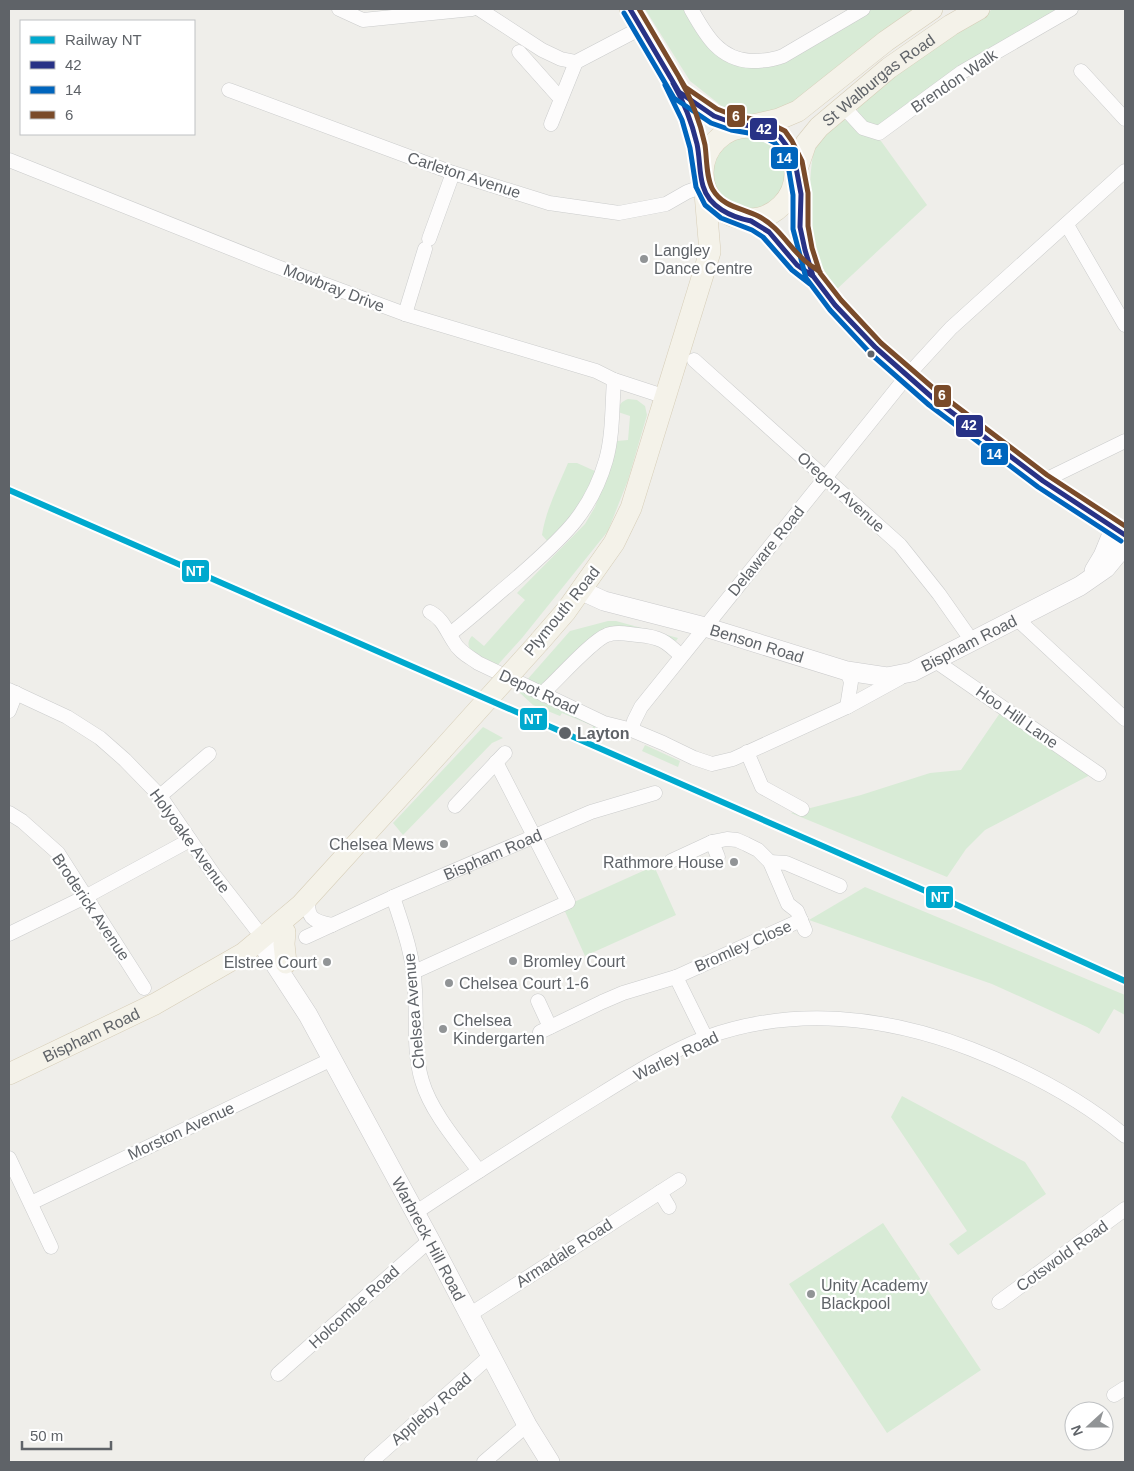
<svg xmlns="http://www.w3.org/2000/svg" width="1134" height="1471" viewBox="0 0 1134 1471" font-family="Arial,sans-serif">
  <rect width="100%" height="100%" fill="#efeeea"/>
  <path fill="#d8ebd6" d="M645 9H691L717 48 775 60 863 9H932L835 81 756 122 728 111 690 81Z
    M993 9H1071L880 125 870 126 857 112 859 103 958 29Z
    M843 119C857 125 867 136 881 141L927 205 837 289C828 277 819 264 814 249 808 233 808 156 817 143 823 134 835 126 843 119Z
    M710 172a39 39 0 1 1 78 0a39 39 0 1 1-78 0Z
    M628 399 637 400 645 406 647 415 628 480 608 531 522 638 495 668C485 661 459 650 472 636L484 646 525 600 517 593 585 524 595 507 617 441 628 440 630 416 618 412C619 404 621 402 628 399Z
    M568 463H577L597 472 589 493 549 543 542 535C546 509 558 487 568 463Z
    M608 621H616L678 638 676 641 666 636 599 632 583 644 542 687 526 681 570 631Z
    M522 691 597 724 594 731 592 730 593 726 562 713 560 716 533 705 520 693Z
    M1002 710 1092 774 985 830 966 849 947 877 791 813 861 795 930 773 961 770Z
    M483 727 503 738 492 743 403 835 393 823Z
    M645 745 680 761 678 767 642 751Z
    M654 866 676 915 585 956 563 907Z
    M865 887 1125 995V1015L1114 1009 1099 1034 1087 1027 992 984 809 920Z
    M902 1096 1025 1162 1046 1194 958 1255 949 1244 967 1231 891 1117Z
    M883 1223 981 1370 887 1433 789 1284Z"/>
  <g fill="none" stroke-linecap="round" stroke-linejoin="round">
    <defs>
      <g id="minor">
        <path d="M339 9 363 20 472 9"/>
        <path d="M479 9 542 50 561 59 576 62 641 28"/>
        <path d="M691 9C705 34 719 60 752 61 763 61 773 60 783 56L863 9"/>
        <path d="M519 52 560 98"/>
        <path d="M1081 71 1125 119"/>
        <path d="M229 90 453 173 549 203 619 213 666 204 687 192 703 186"/>
        <path d="M843 106 863 128 879 133 962 72 1071 9"/>
        <path d="M551 124 576 62"/>
        <path d="M9 160 275 266 405 314 596 371 614 380 666 397"/>
        <path d="M1067 225 1125 325"/>
        <path d="M429 239 453 173"/>
        <path d="M405 314 425 249"/>
        <path d="M694 360 900 545 939 594 972 641"/>
        <path d="M1043 481 1125 441"/>
        <path d="M430 612C443 619 446 630 454 642 459 652 470 657 478 663L604 723 632 730 663 743 694 758 712 764 733 759 847 707 900 678"/>
        <path d="M1017 619 1125 719"/>
        <path d="M450 634C473 616 495 596 518 577 559 540 590 516 606 460 613 435 612 407 614 380"/>
        <path d="M934 660 1099 774"/>
        <path d="M9 690 67 717 100 738 125 760 160 796 214 875 263 938"/>
        <path d="M544 695 547 689C560 677 593 640 607 635 616 631 628 634 638 635 660 637 666 641 681 656"/>
        <path d="M847 707 851 682 847 671"/>
        <path d="M9 711 16 693"/>
        <path d="M632 730 634 721 641 707 907 376 951 328 1125 171"/>
        <path d="M747 752 762 787 802 809"/>
        <path d="M160 796 209 754"/>
        <path d="M455 806 505 753"/>
        <path d="M9 813 22 821 58 853 144 988"/>
        <path d="M712 842 718 857"/>
        <path d="M671 861 712 842 727 839 737 840 746 844 758 850 770 862 788 904 797 911 805 930"/>
        <path d="M770 862 786 863 840 886"/>
        <path d="M309 895C306 917 311 921 332 925"/>
        <path d="M393 897C403 927 414 957 415 990 417 1020 413 1051 422 1081 431 1112 459 1144 479 1171"/>
        <path d="M9 934 87 896 190 840"/>
        <path id="s1" d="M306 937 393 897 591 812 655 793"/>
        <path d="M414 972 568 902 496 762"/>
        <path d="M676 977 706 1038"/>
        <path d="M538 1001 550 1027"/>
        <path d="M540 1032 602 1002 623 993 676 977 801 920"/>
        <path d="M9 1158 51 1247"/>
        <path d="M660 1192 669 1207"/>
        <path d="M31 1203 332 1059"/>
        <path d="M415 1213C467 1178 520 1145 572 1112 615 1086 660 1055 707 1037 794 1006 886 1016 971 1049 1025 1070 1080 1098 1125 1136"/>
        <path d="M999 1302 1125 1209"/>
        <path d="M469 1315 679 1180"/>
        <path d="M278 1374 430 1240"/>
        <path d="M1114 1395 1125 1388"/>
        <path d="M371 1462 490 1356"/>
        <path d="M484 1462 527 1425"/>
      </g>
      <g id="secondary">
        <path d="M1094 571 1103 556 1114 529"/>
        <path id="s2" d="M580 590 604 601 705 627 847 671 887 677 912 672 1080 586 1106 568 1125 545"/>
        <path id="s3" d="M263 938 267 952 308 1015 430 1240 527 1425 550 1462"/>
      </g>
      <g id="primary">
        <path d="M630 9 679 92 692 126 702 171"/>
        <path d="M679 92C703 109 719 121 749 125"/>
        <path d="M753 125 779 119 798 111 886 41 932 9"/>
        <circle cx="749" cy="173" r="46"/>
        <path id="s4" d="M797 169 806 143 819 127 889 68 951 25 979 9"/>
        <path d="M797 172 801 194 800 227 805 250 813 276 835 305 876 348 934 399 1043 481 1125 535"/>
        <path d="M751 221 769 232 797 265 813 276"/>
        <path d="M540 641 566 611 614 543 631 508 710 252 705 193"/>
        <path d="M285 932 284 944 286 963"/>
        <path id="s5" d="M9 1074 155 1004 244 953 301 905 442 750"/>
      </g>
    </defs>
    <use href="#minor" stroke="#cbcccc" stroke-width="15"/>
    <use href="#secondary" stroke="#cacacb" stroke-width="20"/>
    <use href="#primary" stroke="#d7ceb8" stroke-width="22"/>
    <use href="#minor" stroke="#fdfcfc" stroke-width="14"/>
    <use href="#secondary" stroke="#fdfcfc" stroke-width="19"/>
    <use href="#primary" stroke="#f4f2e9" stroke-width="21"/>
    <defs>
      <path id="primary-bridge" d="M442 750 540 641"/>
    </defs>
    <use href="#primary-bridge" stroke="#d7ceb8" stroke-width="22" stroke-linecap="butt"/>
    <use href="#primary-bridge" stroke="#f4f2e9" stroke-width="21"/>
    <defs>
      <path id="bus-1" d="M630 9 679 92 714 116 733 123 762 128 780 137 786 145 795 162 801 194 800 227 805 250 813 276 835 305 876 348 934 399 1043 481 1125 535
        M673 83C684 102 692 123 697 144 700 158 699 173 703 186 709 207 731 217 751 221
        M751 221 769 232 797 265 814 277"/>
      <path id="bus-2" d="M624 13 674 98 711 123 731 130 760 135 775 143 780 149 788 165 793 195V229L806 278 830 310 871 354 929 405 1038 487 1121 541
        M665 85 682 120 690 148 696 187 705 205 721 218 752 230 763 237 792 270 810 284"/>
      <path id="bus-3" d="M639 9 685 87 717 109 735 116 765 121 785 131 792 141 802 161 808 193V226L812 248 820 273 841 300 881 343 939 393 1047 475 1125 526
        M679 77C691 98 700 121 705 145 707 159 706 178 713 190 723 207 742 208 758 216 778 226 787 244 802 258 807 264 814 267 820 272"/>
    </defs>
    <use href="#bus-1" stroke="#fff" stroke-width="9"/>
    <use href="#bus-2" stroke="#fff" stroke-width="9"/>
    <use href="#bus-3" stroke="#fff" stroke-width="9"/>
    <use href="#bus-1" stroke="#283286" stroke-width="5"/>
    <use href="#bus-2" stroke="#0065bd" stroke-width="5"/>
    <use href="#bus-3" stroke="#7a4b2a" stroke-width="5"/>
    <defs>
      <path id="rail-1" d="M9 490 937 896 1125 981"/>
    </defs>
    <use href="#rail-1" stroke="#fff" stroke-width="10"/>
    <use href="#rail-1" stroke="#00a9ce" stroke-width="6"/>
  </g>
  <g fill="#919496" stroke="#fff" stroke-width="2">
    <circle cx="644" cy="259" r="5"/>
    <circle cx="444" cy="844" r="5"/>
    <circle cx="734" cy="862" r="5"/>
    <circle cx="513" cy="961" r="5"/>
    <circle cx="327" cy="962" r="5"/>
    <circle cx="449" cy="983" r="5"/>
    <circle cx="443" cy="1029" r="5"/>
    <circle cx="811" cy="1294" r="5"/>
  </g>
  <g fill="#5f6368" stroke="#fff" stroke-width="2">
    <circle cx="871" cy="354" r="4.5"/>
    <circle cx="565" cy="733" r="7"/>
  </g>
  <g text-anchor="middle" dominant-baseline="central" stroke-width="4.5" stroke-linejoin="round" paint-order="stroke">
    <g font-size="16" fill="#5f6368" stroke="#fff">
      <text stroke="none"><textPath href="#s4" startOffset="124">St Walburgas Road</textPath></text>
      <text transform="translate(954 81) rotate(-34)">Brendon Walk</text>
      <text transform="translate(464 175) rotate(18)">Carleton Avenue</text>
      <text transform="translate(334 288) rotate(21)">Mowbray Drive</text>
      <text transform="translate(841 492) rotate(42)">Oregon Avenue</text>
      <text transform="translate(766 551) rotate(-51)">Delaware Road</text>
      <text transform="translate(562 611) rotate(-51)">Plymouth Road</text>
      <text stroke="none"><textPath href="#s2" startOffset="185">Benson Road</textPath></text>
      <text stroke="none"><textPath href="#s2" startOffset="409">Bispham Road</textPath></text>
      <text transform="translate(539 692) rotate(25)">Depot Road</text>
      <text transform="translate(1017 717) rotate(35)">Hoo Hill Lane</text>
      <text transform="translate(190 841) rotate(54)">Holyoake Avenue</text>
      <text stroke="none"><textPath href="#s1" startOffset="204">Bispham Road</textPath></text>
      <text transform="translate(91 907) rotate(56)">Broderick Avenue</text>
      <text transform="translate(743 946) rotate(-24)">Bromley Close</text>
      <text transform="translate(414 1011) rotate(-95)">Chelsea Avenue</text>
      <text stroke="none"><textPath href="#s5" startOffset="91">Bispham Road</textPath></text>
      <text transform="translate(676 1056) rotate(-26)">Warley Road</text>
      <text transform="translate(181 1131) rotate(-25)">Morston Avenue</text>
      <text stroke="none"><textPath href="#s3" startOffset="344">Warbreck Hill Road</textPath></text>
      <text transform="translate(564 1253) rotate(-33)">Armadale Road</text>
      <text transform="translate(1062 1256) rotate(-36)">Cotswold Road</text>
      <text transform="translate(354 1307) rotate(-42)">Holcombe Road</text>
      <text transform="translate(431 1409) rotate(-41)">Appleby Road</text>
    </g>
    <g font-size="16" fill="#5f6368" stroke="#fff" text-anchor="start">
      <text x="654" y="250">Langley<tspan x="654" dy="18">Dance Centre</tspan></text>
      <text x="434" y="844" text-anchor="end">Chelsea Mews</text>
      <text x="724" y="862" text-anchor="end">Rathmore House</text>
      <text x="523" y="961">Bromley Court</text>
      <text x="317" y="962" text-anchor="end">Elstree Court</text>
      <text x="459" y="983">Chelsea Court 1-6</text>
      <text x="453" y="1020">Chelsea<tspan x="453" dy="18">Kindergarten</tspan></text>
      <text x="821" y="1285">Unity Academy<tspan x="821" dy="18">Blackpool</tspan></text>
    </g>
    <g font-size="16" font-weight="bold" fill="#5f6368" stroke="#fff" text-anchor="start">
      <text x="577" y="733">Layton</text>
    </g>
  </g>
  <g stroke="#fff" stroke-width="2">
    <rect x="726" y="104" width="20" height="24" rx="5" fill="#7a4b2a"/>
    <rect x="749" y="117" width="29" height="24" rx="5" fill="#283286"/>
    <rect x="770" y="146" width="29" height="24" rx="5" fill="#0065bd"/>
    <rect x="933" y="384" width="19" height="24" rx="5" fill="#7a4b2a"/>
    <rect x="955" y="414" width="29" height="24" rx="5" fill="#283286"/>
    <rect x="980" y="442" width="29" height="24" rx="5" fill="#0065bd"/>
    <rect x="181" y="559" width="29" height="24" rx="5" fill="#00a9ce"/>
    <rect x="519" y="707" width="29" height="24" rx="5" fill="#00a9ce"/>
    <rect x="925" y="885" width="29" height="24" rx="5" fill="#00a9ce"/>
  </g>
  <g font-size="14" text-anchor="middle" font-weight="bold" fill="#fff">
    <text x="736" y="121">6</text>
    <text x="764" y="134">42</text>
    <text x="784" y="163">14</text>
    <text x="942" y="400">6</text>
    <text x="969" y="430">42</text>
    <text x="994" y="459">14</text>
    <text x="195" y="576">NT</text>
    <text x="533" y="724">NT</text>
    <text x="940" y="902">NT</text>
  </g>
  <rect width="1134" height="1471" fill="none" stroke="#5f6368" stroke-width="20"/>
  <rect x="20" y="20" width="175" height="115" fill="#ffffff" stroke="#bfc1c3"/>
  <rect x="30" y="36" width="25" height="8" fill="#00a9ce" stroke="#bfc1c3"/>
  <text x="65" y="45" font-size="15" fill="#5f6368">Railway NT</text>
  <rect x="30" y="61" width="25" height="8" fill="#283286" stroke="#bfc1c3"/>
  <text x="65" y="70" font-size="15" fill="#5f6368">42</text>
  <rect x="30" y="86" width="25" height="8" fill="#0065bd" stroke="#bfc1c3"/>
  <text x="65" y="95" font-size="15" fill="#5f6368">14</text>
  <rect x="30" y="111" width="25" height="8" fill="#7a4b2a" stroke="#bfc1c3"/>
  <text x="65" y="120" font-size="15" fill="#5f6368">6</text>
  <g transform="translate(1089 1426) rotate(249)"><circle r="24" fill="#ffffff" stroke="#bfc1c3"/>
  <path d="M0-4L9 19L0 12L-9 19Z" fill="#919496"/>
  <text y="-8" font-size="14" font-weight="bold" text-anchor="middle" fill="#5f6368">N</text>
  </g>
  <path d="M22 1441v8h89v-8" fill="none" stroke="#5f6368" stroke-width="2.5"/>
  <text x="30" y="1441" font-size="15" fill="#5f6368" stroke="#ffffff" stroke-width="4" paint-order="stroke">50 m</text>
</svg>
